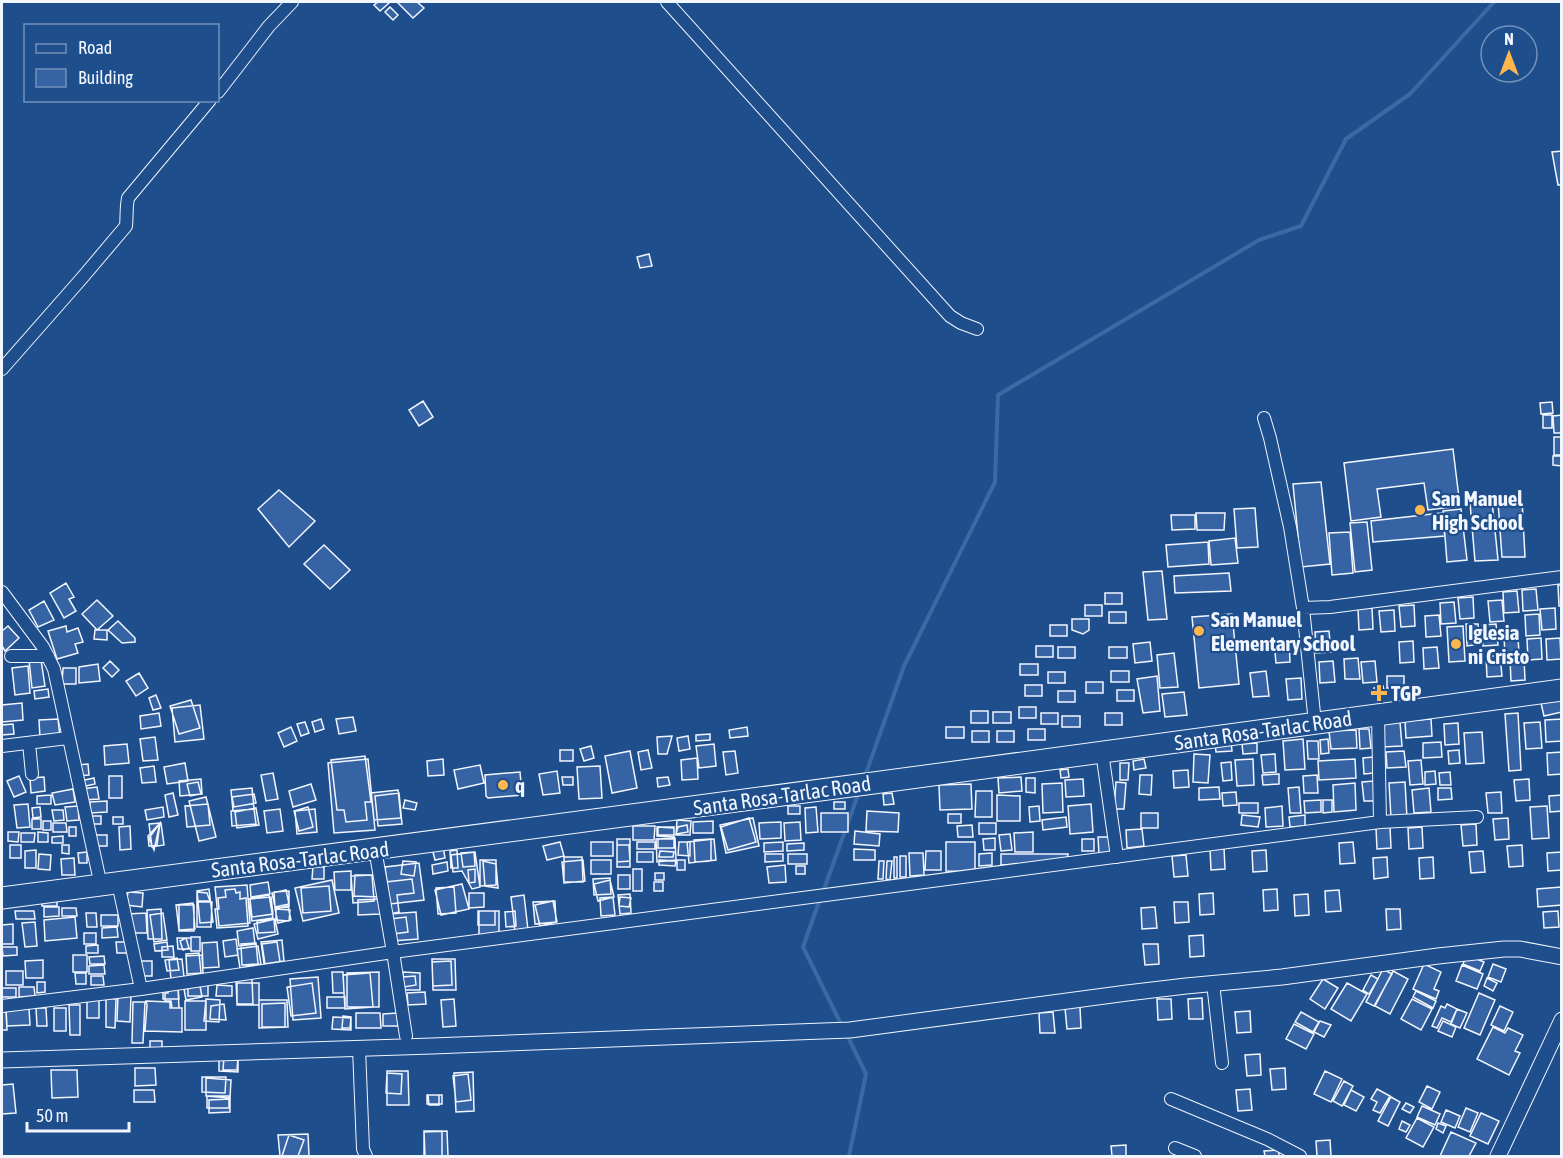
<svg xmlns="http://www.w3.org/2000/svg" width="1563" height="1158" viewBox="0 0 1563 1158" font-family="'Asap Condensed',sans-serif">
  <rect width="100%" height="100%" fill="#1f4e8c"/>
  <g fill="none" stroke-linecap="round" stroke-linejoin="round">
    <path stroke="#3b69a3" stroke-width="4" d="M865 776 904 666 995 482 998 395 1259 240 1301 226 1346 139 1410 94 1494 2
      M823 892 859 792
      M820 899 803 947 842 1026
      M846 1033 866 1074 849 1156"/>
  </g>
  <path fill="#3563a3" stroke="#f2f6ff" stroke-width="1.5" d="M378 2H387L389 3 380 11 374 5Z
    M397 2H417L424 8 413 18Z
    M390 7 398 15 393 20 385 12Z
    M1562 151V185H1558L1552 152Z
    M649 254 652 266 640 268 637 257Z
    M423 401 433 417 419 426 409 410Z
    M1552 402 1553 413 1541 414 1540 403Z
    M1543 415H1552V428H1543Z
    M1562 415V433H1554L1553 416Z
    M1554 437H1562V455H1554Z
    M1453 449 1460 506 1428 510 1424 483 1377 489 1381 517 1351 521 1344 463Z
    M1553 456H1562V466L1553 465Z
    M1321 482 1330 564 1301 567 1293 484Z
    M279 490 315 521 289 547 258 509Z
    M1522 500 1525 557H1502L1498 502Z
    M1492 501 1498 560 1475 561 1470 503Z
    M1255 508 1258 547 1237 548 1234 509Z
    M1461 509 1467 560 1447 562 1443 511Z
    M1196 513H1225L1224 530H1197Z
    M1441 513 1445 536 1373 542 1371 521Z
    M1171 515H1195V529L1172 530Z
    M1367 522 1372 570 1355 572 1350 523Z
    M1350 532 1353 573 1332 575 1329 533Z
    M1235 538 1238 563 1211 565 1209 541Z
    M1208 542 1209 564 1168 567 1166 545Z
    M324 545 350 570 330 589 304 564Z
    M1162 571 1167 619 1148 620 1143 572Z
    M1229 573 1231 591 1175 593 1174 576Z
    M66 583 74 597 69 599 76 611 64 618 50 593Z
    M1558 585H1562V606H1559Z
    M1536 589 1538 610 1523 611 1522 590Z
    M1517 591 1519 612 1504 613 1503 592Z
    M1105 593H1122V604H1105Z
    M1473 597 1474 618 1460 619 1458 598Z
    M97 600 113 616 97 630 82 614Z
    M1502 600 1504 621 1490 622 1488 601Z
    M44 601 54 620 38 627 29 610Z
    M1454 602 1456 623 1441 624 1440 603Z
    M1085 605H1102V616H1085Z
    M1414 605 1415 626 1401 627 1399 606Z
    M1372 608 1373 629 1359 630 1358 609Z
    M1555 608 1556 629 1542 630 1540 609Z
    M1394 610 1395 631 1381 632 1379 611Z
    M1109 612H1126V623H1109Z
    M1232 614 1239 684 1199 688 1192 617Z
    M1539 614 1540 635 1526 636 1525 615Z
    M1439 615 1441 636 1426 637 1425 616Z
    M1072 619H1089V630L1083 634 1072 630Z
    M118 621 135 638V642L122 643 108 630Z
    M1466 624H1478L1480 644 1467 646Z
    M1496 624 1498 645 1483 646 1482 625Z
    M1050 625H1067V636H1050Z
    M8 626 19 638 5 651 2 646V631Z
    M66 626 67 632 78 628 83 642 75 644 78 653 57 659 48 631Z
    M1463 626 1465 661 1449 662 1447 627Z
    M95 630H107V640L94 639Z
    M1329 631 1331 652 1316 653 1315 632Z
    M1518 635 1519 656 1505 657 1504 636Z
    M1541 638 1542 659 1528 660 1527 639Z
    M1560 638 1561 659 1547 660 1546 639Z
    M1289 641 1290 662 1276 663 1274 642Z
    M1413 641 1414 662 1400 663 1399 642Z
    M1150 642 1152 661 1135 663 1133 644Z
    M1036 646H1053V657H1036Z
    M1058 647H1075V658H1058Z
    M1109 647H1127V658H1109Z
    M1437 647 1439 668 1424 669 1423 648Z
    M1174 653 1178 687 1160 688 1157 655Z
    M1486 656H1500L1502 676 1487 677Z
    M1358 658 1360 679H1345L1344 659Z
    M1524 659 1525 680 1511 681 1510 660Z
    M29 660H41L45 686 32 688Z
    M110 661 119 670 112 677 103 668Z
    M1333 661 1335 682 1320 683 1319 662Z
    M1375 661 1377 682 1363 683 1361 662Z
    M98 664 100 681 79 683V667Z
    M1020 664H1038V675H1020Z
    M28 666 30 693 15 695 12 668Z
    M63 668H76V684H62Z
    M1111 671H1129V682H1111Z
    M1266 671 1269 696 1253 697 1250 673Z
    M1048 672H1065V683H1048Z
    M139 673 148 688 136 696 126 681Z
    M1157 676 1160 711 1143 713 1137 679Z
    M1387 676H1404V688H1387Z
    M1301 678 1302 699 1288 700 1286 679Z
    M1086 682H1103V693H1086Z
    M1025 685H1042V696H1025Z
    M1383 686 1385 695 1376 697 1374 688Z
    M48 689 49 697 35 699 34 691Z
    M1117 690H1134V701H1117Z
    M1058 691H1075V702H1058Z
    M1184 692 1187 715 1165 717 1162 694Z
    M156 695 161 708 153 710 149 698Z
    M191 700 200 728 179 734 170 706Z
    M1562 700V712L1544 716 1541 703Z
    M22 703 23 720 2 722V705Z
    M200 705 204 739 175 742 172 708Z
    M1019 707H1036V718H1019Z
    M971 711H988V723H971Z
    M993 712H1011V723H993Z
    M159 713 161 726 141 729 140 716Z
    M1041 713H1058V724H1041Z
    M1105 713H1122V725H1105Z
    M1518 713 1521 770 1509 771 1505 714Z
    M1062 716H1080V727H1062Z
    M353 717 356 731 339 734 336 719Z
    M58 719 60 737 40 738 39 720Z
    M321 719 324 729 315 732 312 722Z
    M1431 719 1432 736 1406 738 1405 721Z
    M1562 719V741L1546 742 1545 720Z
    M305 722 309 733 301 736 297 724Z
    M1400 722 1402 746 1381 747 1380 724Z
    M1540 722 1542 748 1526 749 1524 723Z
    M1458 723 1459 744 1445 745 1444 724Z
    M13 724 14 734 2 735V725Z
    M291 727 297 741 284 747 278 733Z
    M747 727 748 736 730 738 729 730Z
    M946 727H964V738H946Z
    M1028 729H1045V740H1028Z
    M1359 729H1369L1371 748 1360 749Z
    M1356 730 1357 748 1331 749 1329 731Z
    M972 731H989V742H972Z
    M997 731H1014V742H997Z
    M1482 732 1484 763 1466 764 1464 733Z
    M710 734V740L696 741V735Z
    M672 736 667 754H658L657 737Z
    M688 736 690 749 679 751 677 738Z
    M155 737 158 760 143 761 140 739Z
    M1303 739 1305 769 1285 770 1283 741Z
    M1328 739 1329 753 1321 754 1320 740Z
    M1307 741H1318L1319 759H1308Z
    M1231 742 1232 751 1216 752 1215 743Z
    M1441 742 1442 757 1423 758V743Z
    M1257 743V753L1243 754 1242 744Z
    M127 744 129 763 105 765 104 746Z
    M714 744 716 766 699 768 696 746Z
    M591 746 594 758 584 761 580 749Z
    M560 750H573V761H560Z
    M648 750 652 768 641 770 638 752Z
    M1459 750 1460 763 1449 764 1448 751Z
    M630 751 637 788 612 793 605 756Z
    M735 751 738 773 726 775 723 752Z
    M1404 751 1406 767 1387 768 1386 752Z
    M1562 752V774L1548 775 1547 753Z
    M1194 754 1210 755 1208 783 1193 782Z
    M1275 754 1276 772 1263 773 1261 755Z
    M365 756 371 802H365L367 820 346 822 344 810H337L331 760Z
    M1373 757 1374 773 1364 774 1363 758Z
    M697 758 698 779 682 780 681 760Z
    M368 759 375 830 334 833 328 763Z
    M443 759 444 775 428 776 427 761Z
    M1144 759 1146 768 1134 770 1133 761Z
    M1253 759 1254 785 1237 786 1235 760Z
    M1355 759 1356 778 1319 780 1318 761Z
    M1421 760 1423 784 1410 785 1408 761Z
    M1231 762 1232 780 1223 781 1221 763Z
    M185 763 188 781 167 784 164 767Z
    M1120 763H1129L1128 780H1120Z
    M88 764 89 775 78 776 77 765Z
    M480 765 484 783 458 789 454 770Z
    M154 766 156 782 142 783 140 768Z
    M600 766 602 798 579 799 577 767Z
    M1068 769 1069 777 1061 778 1060 770Z
    M1188 770 1189 787 1174 788 1173 771Z
    M557 771 560 793 543 795 539 774Z
    M1435 771 1436 784 1425 785V772Z
    M520 772 522 795 488 798 486 796 485 775Z
    M1450 772 1451 785H1440L1439 773Z
    M273 773 278 799 266 801 261 775Z
    M1279 774V784L1263 785 1262 775Z
    M1140 775H1152L1151 795 1139 794Z
    M1317 775 1318 793H1304L1303 776Z
    M19 776 26 792 14 797 7 781Z
    M109 776H122V798H109Z
    M44 777 45 791 31 793 30 778Z
    M562 777H573V785H563Z
    M668 777 670 785 658 787 657 778Z
    M1021 777 1022 791 999 793 998 778Z
    M94 778 95 784 81 787 80 781Z
    M1026 778H1035V793L1026 792Z
    M201 779 202 794 180 796 179 781Z
    M1083 779 1084 796 1066 797 1065 780Z
    M1529 779 1530 800 1516 801 1514 780Z
    M1374 781 1375 801H1364L1362 782Z
    M198 782 201 794 190 796 187 784Z
    M1116 782 1126 783 1124 809H1114Z
    M1405 782 1407 818H1391L1389 783Z
    M1062 783 1063 812 1043 813 1042 784Z
    M1355 783 1356 810 1334 812 1333 785Z
    M311 784 316 800 293 807 289 791Z
    M971 784 972 809 940 810 939 785Z
    M97 787 99 799 84 800 82 789Z
    M1219 787 1220 799 1199 800V788Z
    M1299 787 1301 813H1290L1288 788Z
    M252 788 254 809 233 811 231 790Z
    M1429 788 1431 812 1414 813 1412 790Z
    M1438 788H1451L1452 799 1438 800Z
    M73 789 75 802 55 805 52 793Z
    M398 790 401 818 374 820 371 793Z
    M976 791H992V817H975Z
    M1236 792 1237 805 1223 806 1222 793Z
    M1501 792 1502 813H1488L1486 793Z
    M173 793 178 815 169 817 165 795Z
    M399 793 402 824 378 826 375 796Z
    M892 793 894 804 884 805 883 794Z
    M254 794 256 803 234 807 232 797Z
    M51 795V804H37V796Z
    M997 795 1020 796V821H997Z
    M1562 795V811L1550 812 1549 796Z
    M206 797 216 837 199 841 189 801Z
    M405 800 417 803 415 810 403 808Z
    M1321 800V812L1305 813 1304 801Z
    M1323 800H1332V812L1323 813Z
    M107 801V812L90 813V802Z
    M834 802H845V809H834Z
    M1239 803H1258V813H1239Z
    M28 804 30 827 17 828 14 805Z
    M208 804 210 825 187 827 185 806Z
    M1091 804 1093 832 1070 834 1068 806Z
    M78 806 79 820 67 821 65 807Z
    M788 806H800V814H788Z
    M1039 806 1040 821 1030 822 1029 807Z
    M1282 806 1283 826 1266 827 1265 808Z
    M1547 806 1549 838 1532 839 1530 807Z
    M40 807 41 817 33 818 32 808Z
    M163 807 164 817 147 820 145 810Z
    M308 807 313 827 299 831 294 811Z
    M816 807 818 832 806 833 805 808Z
    M256 808 259 825 237 828 235 812Z
    M254 809 256 824 232 826 231 811Z
    M280 809 283 831 267 833 264 811Z
    M315 809 317 832 297 834 295 811Z
    M52 810H63L64 820 54 821Z
    M867 811 899 813 898 832 866 831Z
    M821 813H848V832H821Z
    M1141 813H1158V828H1141Z
    M948 814H961V823H948Z
    M1242 815 1260 817 1258 827 1241 825Z
    M1305 815V826L1290 827 1289 817Z
    M89 816H101V824H89Z
    M113 817H123V824H113Z
    M1066 817 1067 827 1043 830 1042 820Z
    M749 818 756 842 728 850 721 827Z
    M753 818 759 846 726 853 720 825Z
    M1508 818 1509 839 1495 840 1493 819Z
    M32 819H41V829H32Z
    M677 820 691 821 690 835H676Z
    M43 821H51V830H43Z
    M713 821V833H693V822Z
    M781 822V838L760 839 759 823Z
    M800 822 801 840 785 841 784 823Z
    M53 823H66L67 832H53Z
    M160 823 157 845 149 846 148 836Z
    M160 823 154 850 149 838Z
    M161 823 164 845 152 847 149 824Z
    M979 823H996V834H979Z
    M1476 824 1477 845 1463 846 1461 825Z
    M687 825 688 832 676 834 678 827Z
    M972 825 973 837H958L957 826Z
    M130 826 131 849 120 850 119 827Z
    M633 826H655L654 840H633Z
    M69 827H76V836H69Z
    M657 827 674 828V837L657 836Z
    M658 827H674V835H658Z
    M1390 827 1391 848 1377 849 1376 828Z
    M1422 827 1423 848 1409 849 1408 828Z
    M1142 829 1144 846 1127 848 1126 830Z
    M855 831 880 834 879 846 854 844Z
    M8 832H19L18 842 8 841Z
    M38 832 48 833V842H38Z
    M1033 832V852H1015L1014 833Z
    M21 833H35L34 842H21Z
    M1010 834 1012 850 1001 851 999 835Z
    M94 835H107V846H94Z
    M63 836V843H52V837Z
    M1098 837H1110L1111 853 1099 854Z
    M675 838 676 860 657 862 656 839Z
    M995 838V850H984L983 839Z
    M617 839H630V867H617Z
    M658 839H674V848H658Z
    M711 839V861L695 862 694 840Z
    M714 839 716 860 689 863 687 842Z
    M1082 839H1094V851H1082Z
    M560 842 564 856 547 860 543 846Z
    M591 842H613V856H591Z
    M637 842H655V849H637Z
    M679 842H690V856L678 855Z
    M783 842V851L764 852V843Z
    M946 842H975V872L946 871Z
    M1353 842 1355 863 1340 864 1339 843Z
    M804 843V850L787 851V844Z
    M10 845H21V858H10Z
    M62 845H69V854L62 853Z
    M617 845H629L630 861 617 862Z
    M1522 845 1523 866 1509 867 1507 846Z
    M443 846 445 858 435 860 432 848Z
    M1224 848 1225 869 1211 870 1210 849Z
    M854 849 875 850V860H854Z
    M36 850V868H25V851Z
    M457 850 458 868H451L450 851Z
    M1266 850 1267 871 1253 872 1252 851Z
    M660 851 674 852 673 857H659Z
    M926 851H941V870H925Z
    M1483 851 1485 872 1471 873 1469 852Z
    M87 852V863H79L78 853Z
    M474 852 475 866 463 867 461 853Z
    M475 852 480 887 472 889 462 871 453 872 451 855Z
    M637 852H653V862H637Z
    M1562 852V870L1548 871 1547 853Z
    M909 853H923L924 875 910 876Z
    M992 853V865L979 866V854Z
    M39 854 51 855 50 870 38 869Z
    M765 854H783V861L765 862Z
    M788 854H807V864H788Z
    M1001 854H1068L1066 862 1001 865Z
    M1186 855 1188 876 1174 877 1172 856Z
    M900 856H906V877H900Z
    M564 857H582L583 882H564Z
    M894 857H897V878H894Z
    M1387 857 1388 877 1374 879 1373 858Z
    M1433 857 1434 878 1420 879 1419 858Z
    M74 858 75 875H62L61 859Z
    M480 860H496V885L480 886Z
    M583 860 585 881 564 883 562 862Z
    M591 860H611V874H591Z
    M659 860 676 861 675 866 659 865Z
    M677 860H685V870H677Z
    M403 861 416 862 414 876 401 874Z
    M483 861 496 864 498 888 485 886Z
    M879 861H884L883 879H878Z
    M887 861H892L890 880 886 879Z
    M447 862 448 871 433 874 432 865Z
    M419 863 424 900 390 904 385 867Z
    M785 865 786 882 769 883 767 867Z
    M313 866 324 867V879H312Z
    M796 866H805V874H796Z
    M475 869V882L469 883 468 870Z
    M633 869H642V891H633Z
    M351 871V890H335L334 872Z
    M655 873H664V880H655Z
    M355 875H379V897L354 896Z
    M372 875 374 901 353 903 351 876Z
    M618 875H630V889H618Z
    M610 878 611 894 594 895 593 879Z
    M412 879 414 893 397 895 399 912 390 914 386 882Z
    M332 880 339 913 303 921 295 888Z
    M610 880 614 897 598 901 594 884Z
    M268 882 270 894 251 897 250 885Z
    M654 882H663V891H654Z
    M462 884 469 909 441 915 435 890Z
    M247 885 250 923 219 926 215 887Z
    M329 886 331 911 303 913 301 888Z
    M454 887 456 913 438 914 436 888Z
    M1561 887 1562 905 1538 907 1537 889Z
    M209 889 213 922 200 923 197 891Z
    M235 889 236 893 240 892V899L246 898 248 926 217 928 215 909H219L218 898 226 897 225 890Z
    M1277 889 1278 910 1264 911 1263 890Z
    M286 890 289 904 275 907 272 893Z
    M1339 890 1341 911 1326 912 1325 891Z
    M289 891V907L275 908 274 892Z
    M128 892 143 893 142 907 126 905Z
    M197 892 207 893 210 901H197Z
    M469 893H484V907L469 908Z
    M1213 893 1214 914 1200 915 1199 894Z
    M630 894 631 913 620 914 618 895Z
    M1308 894 1309 915 1295 916 1294 895Z
    M269 895 273 918 252 921 248 899Z
    M524 895 528 930 515 931 511 897Z
    M42 897H57V906H42Z
    M271 897 273 914 252 917 250 899Z
    M613 897 615 915 601 916 600 898Z
    M620 897 631 898 629 907 619 906Z
    M379 899 380 914 358 915V900Z
    M553 901 557 922 540 926 535 905Z
    M555 901 556 922 535 924 533 902Z
    M197 902H212L211 927H197Z
    M1174 902H1188L1189 922 1175 923Z
    M193 903 195 929 179 930 176 905Z
    M179 905H194V931H179Z
    M288 906 291 920 278 923 275 909Z
    M44 907H59V916L44 917Z
    M1155 907 1157 928 1142 929 1141 908Z
    M62 908H76L77 916H62Z
    M161 909 162 939H148L147 910Z
    M276 909 290 910 289 921 276 920Z
    M1386 909H1400L1401 929 1387 930Z
    M15 911H34L35 919H16Z
    M478 911H495V925H478Z
    M479 911H499V935H479Z
    M515 911 516 926 506 927 505 912Z
    M1558 911 1559 927 1544 928 1543 912Z
    M416 912 418 939 392 941 390 914Z
    M86 913H96L97 927H87Z
    M146 913 147 933H133L127 914Z
    M163 913 167 940 154 942 150 915Z
    M101 915H118V926H101Z
    M75 917 77 938 45 941 44 920Z
    M406 917 408 932 393 934 391 919Z
    M274 919 275 932 258 933 257 921Z
    M275 919 278 934 258 939 254 924Z
    M35 922 37 946 25 947 22 923Z
    M13 924V944H2V925Z
    M117 927 118 937 102 938V928Z
    M253 928 255 944 239 946 237 931Z
    M84 933H96V944H84Z
    M1203 935 1204 956 1190 957 1189 936Z
    M191 937H200V951H191Z
    M177 938H191V949H178Z
    M186 938 189 948 183 950 180 941Z
    M236 939 238 955 225 957 223 941Z
    M282 940 284 961 264 964 261 942Z
    M116 942H129V953H117Z
    M167 942 168 950 155 951 154 944Z
    M217 942 219 967 203 968 202 943Z
    M277 942 280 962 265 964 262 944Z
    M256 943 258 964 242 965 241 944Z
    M1143 944H1158L1159 964 1145 965Z
    M98 945V953H86V946Z
    M173 946 174 957H162V947Z
    M258 946 261 964 240 968 237 949Z
    M2 947H17V955L3 956Z
    M199 953 201 973 187 974 186 954Z
    M73 955H87V972H73Z
    M202 955 203 973 187 974 186 956Z
    M1467 955 1484 962 1480 971 1463 964Z
    M104 956 105 964H90L89 957Z
    M177 958 179 970 167 971 165 960Z
    M182 959 184 977 171 979 169 960Z
    M432 959H455L456 990H433Z
    M43 960V978H26L25 961Z
    M139 961H152V976H139Z
    M451 961 452 985 433 986 432 962Z
    M1424 964 1441 972 1434 989 1439 991 1436 999 1413 989Z
    M1493 964 1506 969 1501 982 1488 977Z
    M104 965 105 974H89V966Z
    M1462 965 1483 974 1477 989 1456 981Z
    M1383 969 1392 974 1374 1006 1366 1002Z
    M6 971H23V985H6Z
    M1393 971 1408 979 1390 1014 1375 1006Z
    M332 972H343L344 993H333Z
    M379 972V1007H347V973Z
    M403 972 420 973V990H403Z
    M75 973H86V984H76Z
    M370 973 373 1007 345 1009 343 975Z
    M1371 975 1378 979 1369 994 1363 990Z
    M91 976H103L104 985H91Z
    M415 976 416 985 404 987 403 977Z
    M318 977 321 1018 293 1020 290 979Z
    M1487 978 1497 983 1493 991 1484 986Z
    M252 979 253 1004H237L236 980Z
    M1323 979 1338 988 1325 1009 1310 999Z
    M37 982H45V992L37 993Z
    M237 983H259V1005H237Z
    M312 983 316 1013 291 1016 287 987Z
    M1347 983 1367 994 1351 1021 1331 1009Z
    M208 985V996H188V986Z
    M217 985 232 986V996H216Z
    M200 986 202 997 186 1000 184 989Z
    M19 987H34L35 996 19 997Z
    M178 987 179 999H163V988Z
    M2 988H16V997H2Z
    M168 989H178L179 1008H172L171 1001H165V993H168Z
    M1416 991 1436 1001 1433 1008 1413 997Z
    M425 992 426 1004 408 1005 407 993Z
    M1479 993 1495 1000 1480 1035 1464 1028Z
    M118 995 131 996 130 1022 117 1021Z
    M87 997H99V1018H87Z
    M327 997H345V1008H327Z
    M106 998 116 999 115 1028 106 1027Z
    M1202 998 1203 1019H1189L1188 999Z
    M206 999 220 1000 219 1022 204 1021Z
    M454 999 456 1026 443 1027 441 1000Z
    M1157 999H1171L1172 1019 1158 1020Z
    M1412 999 1432 1009 1421 1030 1401 1019Z
    M259 1000H287L288 1027 259 1028Z
    M146 1001 170 1002V1008H182V1032L145 1031 147 1005Z
    M185 1001H206V1030H185Z
    M133 1002H145L143 1043H132Z
    M285 1003V1027H262V1004Z
    M224 1004 226 1020 210 1019 211 1006Z
    M1447 1004 1457 1009 1451 1022 1442 1018 1437 1028 1432 1026 1441 1006 1445 1008Z
    M69 1005H80V1035H70Z
    M1500 1006 1513 1012 1504 1031 1491 1025Z
    M1080 1007 1081 1028 1067 1029 1065 1008Z
    M29 1008 30 1025 7 1026 6 1009Z
    M36 1008H46L47 1026H37Z
    M54 1008H66V1031H54Z
    M1457 1009 1467 1013 1460 1028 1451 1024Z
    M1250 1011 1251 1032 1237 1033 1235 1012Z
    M2 1012H6L7 1030H2Z
    M1053 1012 1055 1033H1040L1039 1013Z
    M1301 1012 1319 1022 1313 1032 1295 1022Z
    M356 1013H380L381 1028H356Z
    M397 1013 398 1026H383V1014Z
    M343 1016 351 1017 350 1028H342Z
    M333 1017 351 1018V1030L332 1029Z
    M1320 1021 1331 1025 1324 1037 1314 1032Z
    M1443 1021 1456 1027 1452 1037 1438 1031Z
    M1294 1024 1314 1034 1306 1049 1286 1039Z
    M1493 1027 1505 1033 1508 1028 1523 1035 1515 1051 1520 1053 1509 1075 1477 1059Z
    M150 1041H162V1052H150Z
    M1260 1054 1261 1075 1247 1076 1245 1055Z
    M219 1056 238 1057V1072L219 1071Z
    M224 1057 238 1058 237 1070H223Z
    M135 1068H155L156 1085 135 1086Z
    M1285 1068 1286 1089 1272 1090 1270 1069Z
    M51 1070H77L78 1097 52 1098Z
    M387 1071H408L409 1105H387Z
    M1325 1071 1342 1079 1331 1102 1314 1094Z
    M473 1072 474 1111 456 1112 454 1073Z
    M387 1073 402 1074 401 1094 386 1093Z
    M468 1074 471 1100 456 1102 453 1076Z
    M202 1077H226L225 1093 202 1092Z
    M206 1078 231 1080 230 1098 206 1096Z
    M1344 1081 1353 1086 1342 1106 1333 1101Z
    M13 1084 16 1113 2 1114V1085Z
    M1427 1086 1440 1092 1432 1109 1419 1102Z
    M1250 1089 1252 1110 1238 1111 1236 1090Z
    M1377 1089 1390 1096 1380 1113 1373 1110 1377 1102 1371 1099Z
    M134 1090H154L155 1102H134Z
    M1351 1090 1364 1097 1356 1111 1344 1105Z
    M427 1095H442V1104H427Z
    M428 1095H439V1105H429Z
    M207 1096H229V1108H207Z
    M1391 1097 1400 1102 1388 1126 1378 1121Z
    M230 1099V1112L209 1113V1100Z
    M1406 1103 1414 1107 1410 1113 1402 1109Z
    M1422 1106 1440 1114 1435 1125 1417 1117Z
    M1466 1108 1478 1113 1470 1132 1458 1127Z
    M1446 1110 1460 1116 1455 1128 1441 1122Z
    M1481 1113 1499 1121 1488 1144 1470 1136Z
    M1417 1118 1434 1127 1423 1147 1406 1138Z
    M1402 1121 1410 1125 1406 1132 1399 1129Z
    M1438 1123 1446 1126 1443 1133 1436 1129Z
    M424 1131H442V1156H425Z
    M447 1131 448 1156H424V1132Z
    M1451 1132 1476 1143 1469 1156H1440Z
    M308 1134 309 1156H280L278 1135Z
    M289 1135 304 1140 298 1156H282Z
    M1330 1140 1331 1156H1317L1316 1141Z
    M1126 1145V1156H1112L1111 1146Z
    M1279 1150V1156H1265L1264 1151Z"/>
  <g fill="none" stroke-linecap="round" stroke-linejoin="round">
    <defs>
      <path id="minor" d="M667 2 950 316 961 323 977 329
        M218 92 269 26 292 2
        M2 369 82 278 126 226C127 216 126 208 128 198L210 100
        M1264 418 1270 438 1290 527 1303 608
        M2 592 43 647 54 669 101 886
        M11 656H48
        M1378 715 1380 822
        M1315 723 1303 608 1330 607 1562 577
        M29 743 32 774
        M2 746 68 738
        M1102 752 1117 857
        M375 849 393 952 406 1036
        M118 883 141 989
        M1213 983 1222 1063
        M2 1006 141 989 393 952 1380 822 1477 817
        M359 1048 363 1149 366 1156
        M1171 1099 1267 1139 1300 1156
        M1175 1148 1195 1156"/>
      <path id="tertiary" d="M2 1060 432 1046 850 1030 1127 993 1186 986 1282 977 1438 956 1504 949H1520L1562 957
        M1498 1156 1562 1020"/>
      <path id="trunk" d="M2 898 866 784 1562 690"/>
    </defs>
    <use href="#minor" stroke="#f2f6ff" stroke-width="14"/>
    <use href="#tertiary" stroke="#f2f6ff" stroke-width="17"/>
    <use href="#trunk" stroke="#f2f6ff" stroke-width="23"/>
    <use href="#minor" stroke="#1f4e8c" stroke-width="12"/>
    <use href="#tertiary" stroke="#1f4e8c" stroke-width="15"/>
    <use href="#trunk" stroke="#1f4e8c" stroke-width="21"/>
  </g>
  <g fill="#ffb74d" stroke="#1f4e8c" stroke-width="2">
    <circle cx="1420" cy="510" r="6"/>
    <circle cx="1199" cy="631" r="6"/>
    <circle cx="1456" cy="644" r="6"/>
    <path d="M1376 684h6v6h6v6h-6v6h-6v-6h-6v-6h6z"/>
    <circle cx="503" cy="785" r="6"/>
  </g>
  <g text-anchor="middle" dominant-baseline="central" stroke-width="4.5" stroke-linejoin="round" paint-order="stroke">
    <g font-size="21" font-weight="bold" fill="#f2f6ff" stroke="#1f4e8c" text-anchor="start">
      <text x="1432" y="498">San Manuel<tspan x="1432" dy="24">High School</tspan></text>
      <text x="1211" y="619">San Manuel<tspan x="1211" dy="24">Elementary School</tspan></text>
      <text x="1468" y="632">Iglesia<tspan x="1468" dy="24">ni Cristo</tspan></text>
      <text x="1391" y="693">TGP</text>
      <text x="515" y="785">q</text>
    </g>
    <g font-size="21" fill="#f2f6ff" stroke="#1f4e8c">
      <text transform="translate(1263 730) rotate(-8)">Santa Rosa-Tarlac Road</text>
      <text transform="translate(782 795) rotate(-8)">Santa Rosa-Tarlac Road</text>
      <text transform="translate(300 859) rotate(-7)">Santa Rosa-Tarlac Road</text>
    </g>
  </g>
  <rect width="1563" height="1158" fill="none" stroke="#f2f6ff" stroke-width="6"/>
  <rect x="24" y="24" width="195" height="78" fill="#1f4e8c" stroke="#7391ba" stroke-width="1.5"/>
  <rect x="36" y="44" width="30" height="9" fill="#1f4e8c" stroke="#7391ba" stroke-width="1.5"/>
  <text x="78" y="54" font-size="18" fill="#f2f6ff">Road</text>
  <rect x="36" y="69" width="30" height="18" fill="#3563a3" stroke="#7391ba" stroke-width="1.5"/>
  <text x="78" y="84" font-size="18" fill="#f2f6ff">Building</text>
  <g transform="translate(1509 54)"><circle r="28" fill="#1f4e8c" stroke="#7391ba" stroke-width="1.5"/>
  <path d="M0-4.5L10 22L0 15L-10 22Z" fill="#ffb74d"/>
  <text y="-9" font-size="16" font-weight="bold" text-anchor="middle" fill="#f2f6ff">N</text>
  </g>
  <path d="M27 1122v9h102v-9" fill="none" stroke="#f2f6ff" stroke-width="3"/>
  <text x="36" y="1122" font-size="18" fill="#f2f6ff" stroke="#1f4e8c" stroke-width="4.5" paint-order="stroke">50 m</text>
</svg>
